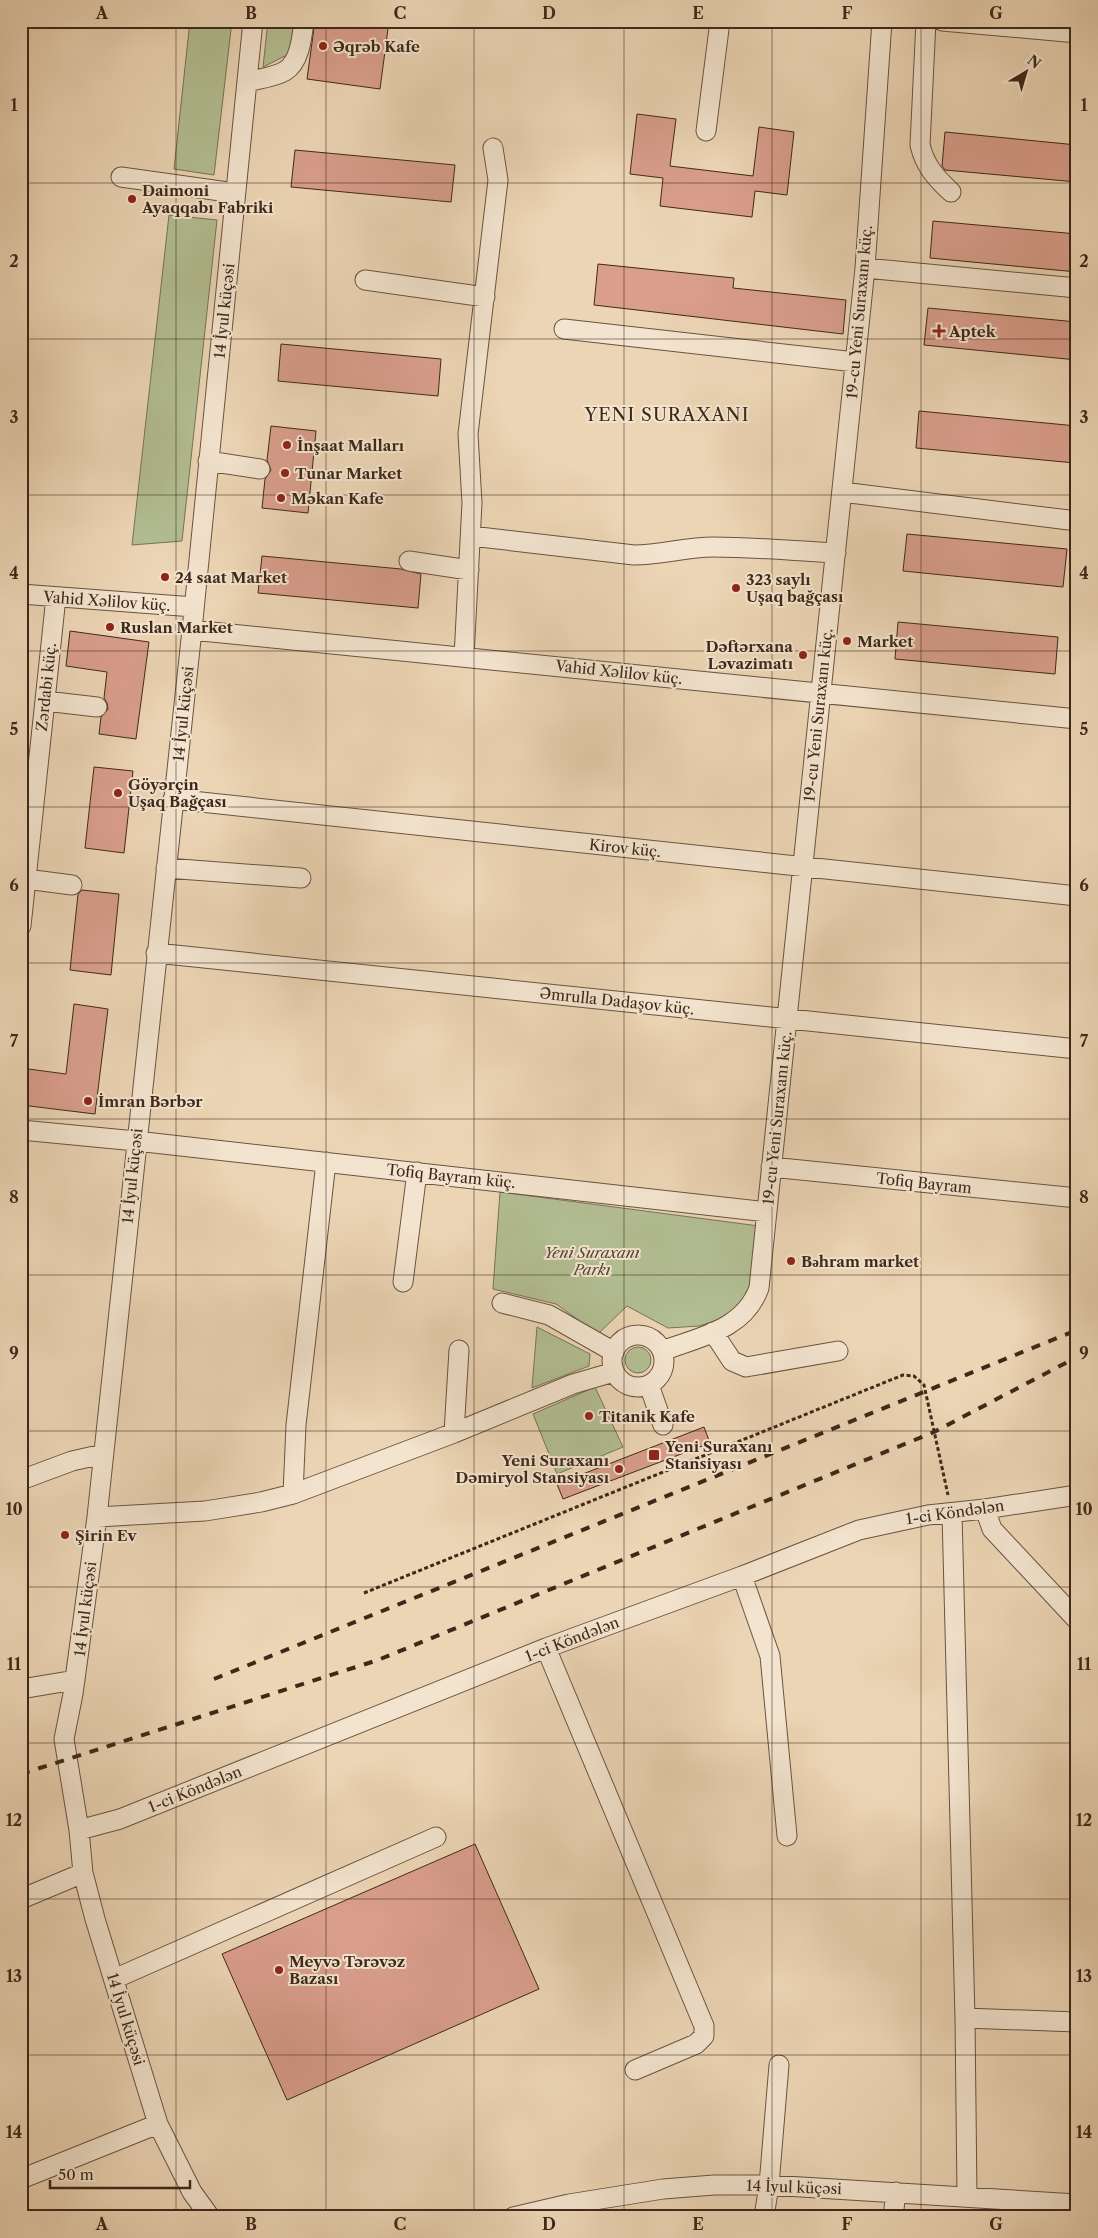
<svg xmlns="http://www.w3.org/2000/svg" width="1098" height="2238" viewBox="0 0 1098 2238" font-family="'Libre Caslon Text',serif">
  <rect width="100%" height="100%" fill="#ecd5b5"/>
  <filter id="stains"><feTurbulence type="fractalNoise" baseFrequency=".004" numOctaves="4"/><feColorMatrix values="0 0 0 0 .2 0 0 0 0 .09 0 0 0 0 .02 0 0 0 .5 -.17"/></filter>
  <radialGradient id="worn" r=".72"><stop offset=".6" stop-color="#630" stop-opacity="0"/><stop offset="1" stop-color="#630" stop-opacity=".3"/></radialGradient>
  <path fill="#b2be92" stroke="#787356" d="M190 21H232L214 175 174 169Z
    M268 21H296L293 52 263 67Z
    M169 215 217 220 182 541 132 545Z
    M500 1192 759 1226 756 1273 746 1298 729 1316 699 1326 668 1328 627 1306 598 1334 556 1304 493 1289Z
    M537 1327 590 1354 589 1366 532 1388Z
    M625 1360a13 13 0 1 1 26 0a13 13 0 1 1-26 0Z
    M595 1387 623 1447 557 1474 533 1414Z"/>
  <path fill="#d99e8c" stroke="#3f281a" d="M315 21H389L380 89 307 79Z
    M637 114 676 119 670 166 753 176 759 127 794 132 787 195 755 191 752 217 660 206 663 178 630 174Z
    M945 132 1077 145V182L945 170 942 166Z
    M295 150 455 165 451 202 291 187Z
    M933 221 1077 234V272L930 258Z
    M598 264 734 278 733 288 846 300 843 334 594 305Z
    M928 308 1077 322V360L924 345Z
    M281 344 441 359 438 396 278 381Z
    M919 411 1077 426 1075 463 916 448Z
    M271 426 316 431 308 513 262 508 265 479 271 470 267 460Z
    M907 534 1067 549 1063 587 903 571Z
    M262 556 401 569 421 574 418 608 258 593Z
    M898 622 1058 637 1055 674 895 659Z
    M70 631 149 642 136 739 99 734 101 717 108 709 107 703 104 698 107 672 66 666Z
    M94 767 133 771 124 853 85 848Z
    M82 890 119 894 111 975 70 970 78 894Z
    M74 1004 108 1009 95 1114 21 1105V1068L66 1074Z
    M704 1427 710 1443 563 1499 557 1484Z
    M475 1844 539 1989 287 2100 222 1954Z"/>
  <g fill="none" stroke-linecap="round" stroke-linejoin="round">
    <defs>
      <path id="minor" d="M926 21 920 145C925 166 936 178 951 192
        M942 21 1077 33
        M247 82C258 79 275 77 285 71 300 62 302 37 304 21
        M706 131 720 21
        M121 177 235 193
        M865 268 1077 288
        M365 280 485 297
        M564 329 855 362
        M208 461 260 469
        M842 492 1077 521
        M471 536 634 555C661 555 686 547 713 547 754 547 795 551 836 553
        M409 561 469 570
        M21 594 194 607
        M192 630 1077 719
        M464 657 472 503 468 434 498 180 493 148
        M45 701 97 707
        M173 799 1077 896
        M166 868 301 878
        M26 879 72 885
        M21 926 56 597
        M156 953 1077 1049
        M21 1130 136 1141 767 1212
        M771 1167 1077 1198
        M403 1282 417 1172
        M502 1303 549 1315 614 1352
        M713 1332 732 1361 746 1367 838 1351
        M612 1361a26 26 0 1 1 52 0a26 26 0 1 1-52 0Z
        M662 1351C699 1337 744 1330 759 1288L865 268 882 21
        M649 1385 663 1425
        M454 1433 459 1350
        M21 1480 72 1461 103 1454
        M293 1494 296 1425 326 1162
        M985 1509 992 1529 1077 1620
        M952 1513 965 2018 967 2196
        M97 1517 205 1511 261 1502 293 1494 454 1433 573 1384 614 1372
        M742 1576 770 1656 787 1836
        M546 1648 704 2026V2036L696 2044 635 2070
        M21 1689 75 1680
        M79 1830 120 1819 546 1648 742 1576 859 1530 928 1515 985 1509 1077 1495
        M21 1899 83 1873
        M114 1979 436 1837
        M965 2018 1077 2022
        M21 2179 158 2124
        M210 2217 192 2192 158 2124 95 1919 83 1873 79 1830 64 1739 73 1694 97 1517 192 630 253 21
        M513 2217 569 2204 663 2189 714 2185H769L1077 2204
        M764 2217 769 2185 779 2065
        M893 2217 896 2192"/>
    </defs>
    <use href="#minor" stroke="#6a5341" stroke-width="21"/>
    <path stroke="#3f281a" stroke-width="3" stroke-dasharray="4 2.5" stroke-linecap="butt" d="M364 1593 903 1375 914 1376 924 1385 948 1495"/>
    <use href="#minor" stroke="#f3e4cf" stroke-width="19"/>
    <path stroke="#3f281a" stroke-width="4" stroke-dasharray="9 9" stroke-linecap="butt" d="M214 1679 1077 1330
      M21 1774 378 1660 934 1432 1077 1357"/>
  </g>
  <path fill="none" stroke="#3f281a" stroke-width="1" stroke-opacity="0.55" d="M176 21V2217M326 21V2217M474 21V2217M624 21V2217M772 21V2217M921 21V2217M21 183H1077M21 339H1077M21 495H1077M21 651H1077M21 807H1077M21 963H1077M21 1119H1077M21 1275H1077M21 1431H1077M21 1587H1077M21 1743H1077M21 1899H1077M21 2055H1077"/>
  <g fill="#8f2418" stroke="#f3e4cf" stroke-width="2">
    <circle cx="323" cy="46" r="5"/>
    <circle cx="132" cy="199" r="5"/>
    <path d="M936.5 323.5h5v5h5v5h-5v5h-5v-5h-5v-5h5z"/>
    <circle cx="287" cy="445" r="5"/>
    <circle cx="285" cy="473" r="5"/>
    <circle cx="281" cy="498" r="5"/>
    <circle cx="165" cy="577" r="5"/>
    <circle cx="736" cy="588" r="5"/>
    <circle cx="110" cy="627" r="5"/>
    <circle cx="847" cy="641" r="5"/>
    <circle cx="803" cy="655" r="5"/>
    <circle cx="118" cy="793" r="5"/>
    <circle cx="88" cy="1101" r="5"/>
    <circle cx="791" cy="1261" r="5"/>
    <circle cx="589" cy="1416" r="5"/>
    <rect x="648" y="1449" width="12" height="12" rx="2.5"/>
    <circle cx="619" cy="1469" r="5"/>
    <circle cx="65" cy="1535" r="5"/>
    <circle cx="279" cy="1970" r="5"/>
  </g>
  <g text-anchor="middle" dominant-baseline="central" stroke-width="4" stroke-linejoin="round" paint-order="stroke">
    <g font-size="15" font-weight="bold" fill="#3f281a" stroke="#f3e4cf" text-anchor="start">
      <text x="333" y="46">Əqrəb Kafe</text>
      <text x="142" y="190">Daimoni<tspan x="142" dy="17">Ayaqqabı Fabriki</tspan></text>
      <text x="949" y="331">Aptek</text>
      <text x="297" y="445">İnşaat Malları</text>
      <text x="295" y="473">Tunar Market</text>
      <text x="291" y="498">Məkan Kafe</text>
      <text x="175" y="577">24 saat Market</text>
      <text x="746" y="579">323 saylı<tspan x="746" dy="17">Uşaq bağçası</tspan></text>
      <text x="120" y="627">Ruslan Market</text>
      <text x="857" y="641">Market</text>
      <text x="793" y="646" text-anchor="end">Dəftərxana<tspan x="793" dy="17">Ləvazimatı</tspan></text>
      <text x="128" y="784">Göyərçin<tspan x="128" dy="17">Uşaq Bağçası</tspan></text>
      <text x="98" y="1101">İmran Bərbər</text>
      <text x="801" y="1261">Bәhram market</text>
      <text x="599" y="1416">Titanik Kafe</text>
      <text x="665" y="1446">Yeni Suraxanı<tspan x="665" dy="17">Stansiyası</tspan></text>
      <text x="609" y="1460" text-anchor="end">Yeni Suraxanı<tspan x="609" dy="17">Dəmiryol Stansiyası</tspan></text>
      <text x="75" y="1535">Şirin Ev</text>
      <text x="289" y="1961">Meyvə Tərəvəz<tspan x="289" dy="17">Bazası</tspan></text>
    </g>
    <g font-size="15" fill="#3f281a" stroke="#f3e4cf">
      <text transform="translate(224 311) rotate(-84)">14 İyul küçəsi</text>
      <text transform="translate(859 312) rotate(-85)">19-cu Yeni Suraxanı küç.</text>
      <text transform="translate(107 601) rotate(4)">Vahid Xəlilov küç.</text>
      <text transform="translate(619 672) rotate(6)">Vahid Xəlilov küç.</text>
      <text transform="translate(46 687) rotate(-84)">Zərdabi küç.</text>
      <text transform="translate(183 714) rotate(-84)">14 İyul küçəsi</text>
      <text transform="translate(818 715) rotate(-84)">19-cu Yeni Suraxanı küç.</text>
      <text transform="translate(625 848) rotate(6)">Kirov küç.</text>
      <text transform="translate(617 1001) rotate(6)">Əmrulla Dadaşov küç.</text>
      <text transform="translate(777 1118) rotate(-84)">19-cu Yeni Suraxanı küç.</text>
      <text transform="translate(132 1176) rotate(-84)">14 İyul küçəsi</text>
      <text transform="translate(451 1176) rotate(6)">Tofiq Bayram küç.</text>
      <text transform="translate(924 1183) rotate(6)">Tofiq Bayram</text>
      <text transform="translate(955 1512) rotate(-8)">1-ci Köndələn</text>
      <text transform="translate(85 1609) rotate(-83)">14 İyul küçəsi</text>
      <text transform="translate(572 1639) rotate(-21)">1-ci Köndələn</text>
      <text transform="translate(195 1789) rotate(-22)">1-ci Köndələn</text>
      <text transform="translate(126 2019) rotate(73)">14 İyul küçəsi</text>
      <text transform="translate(794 2187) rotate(2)">14 İyul küçəsi</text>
    </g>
    <g font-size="15" font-style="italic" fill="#564632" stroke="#f3e4cf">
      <text x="592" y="1252">Yeni Suraxanı<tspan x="592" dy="17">Parkı</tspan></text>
    </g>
    <g font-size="18" letter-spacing="1" fill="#3f281a" stroke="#f3e4cf">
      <text x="667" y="415">YENI SURAXANI</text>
    </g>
  </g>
  <rect width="1098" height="2238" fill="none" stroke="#ecd5b5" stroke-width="55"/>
  <g transform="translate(1026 72) rotate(38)" stroke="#f3e4cf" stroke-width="4" paint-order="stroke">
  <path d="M0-4L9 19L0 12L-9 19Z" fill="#3f281a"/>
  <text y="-8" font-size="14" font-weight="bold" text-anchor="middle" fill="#3f281a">N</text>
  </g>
  <path d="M50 2180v8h140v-8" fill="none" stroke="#3f281a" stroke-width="2.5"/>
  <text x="58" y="2180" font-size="15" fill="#3f281a" stroke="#f3e4cf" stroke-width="4" paint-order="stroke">50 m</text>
  <rect x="28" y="28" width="1042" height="2182" fill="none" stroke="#3f281a" stroke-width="2"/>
  <g font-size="16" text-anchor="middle" font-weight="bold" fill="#3f281a">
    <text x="102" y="19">A</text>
    <text x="251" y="19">B</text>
    <text x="400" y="19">C</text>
    <text x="549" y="19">D</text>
    <text x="698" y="19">E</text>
    <text x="847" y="19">F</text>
    <text x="996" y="19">G</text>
    <text x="14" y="111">1</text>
    <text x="1084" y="111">1</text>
    <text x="14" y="267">2</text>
    <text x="1084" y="267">2</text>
    <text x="14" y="423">3</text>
    <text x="1084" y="423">3</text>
    <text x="14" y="579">4</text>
    <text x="1084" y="579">4</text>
    <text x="14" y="735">5</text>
    <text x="1084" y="735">5</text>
    <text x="14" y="891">6</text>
    <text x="1084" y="891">6</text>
    <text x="14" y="1047">7</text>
    <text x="1084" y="1047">7</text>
    <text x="14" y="1203">8</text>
    <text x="1084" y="1203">8</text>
    <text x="14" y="1359">9</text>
    <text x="1084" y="1359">9</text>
    <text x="14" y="1515">10</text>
    <text x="1084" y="1515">10</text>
    <text x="14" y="1670">11</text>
    <text x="1084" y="1670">11</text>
    <text x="14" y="1826">12</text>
    <text x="1084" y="1826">12</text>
    <text x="14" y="1982">13</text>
    <text x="1084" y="1982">13</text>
    <text x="14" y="2138">14</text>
    <text x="1084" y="2138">14</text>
    <text x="102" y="2230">A</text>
    <text x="251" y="2230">B</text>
    <text x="400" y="2230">C</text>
    <text x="549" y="2230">D</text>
    <text x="698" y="2230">E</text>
    <text x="847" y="2230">F</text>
    <text x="996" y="2230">G</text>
  </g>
  <rect width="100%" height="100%" filter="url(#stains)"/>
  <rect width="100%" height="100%" fill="url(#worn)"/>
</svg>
